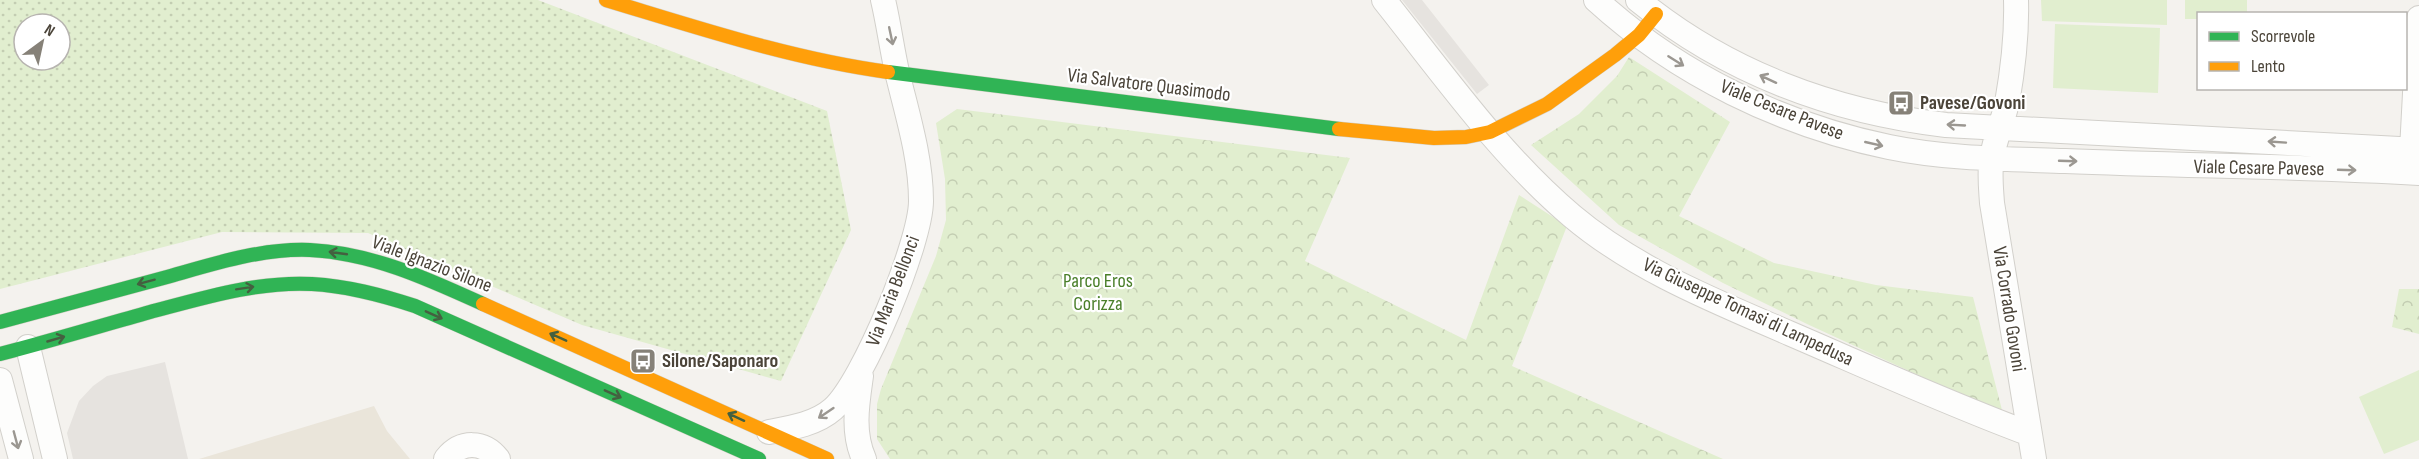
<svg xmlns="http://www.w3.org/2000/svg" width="2419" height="459" viewBox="0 0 2419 459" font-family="'Sofia Sans Condensed',sans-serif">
  <defs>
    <pattern id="grass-dots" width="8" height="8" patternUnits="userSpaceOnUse" patternTransform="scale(1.5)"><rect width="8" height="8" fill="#e1eecf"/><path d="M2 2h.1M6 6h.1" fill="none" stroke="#c3cdb2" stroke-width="1.8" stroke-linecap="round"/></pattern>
    <pattern id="park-crowns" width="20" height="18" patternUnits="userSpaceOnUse" patternTransform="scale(1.5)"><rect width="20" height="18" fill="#e1eecf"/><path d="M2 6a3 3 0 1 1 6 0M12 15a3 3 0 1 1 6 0" fill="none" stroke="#c3cdb2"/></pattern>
  </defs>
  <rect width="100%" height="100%" fill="#f4f2ee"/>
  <path fill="#eae5da" d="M374 406 387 431 410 459H199Z"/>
  <path fill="url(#grass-dots)" fill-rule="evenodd" d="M0 0H538L827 111 851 230 781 381 582 325 368 233 222 232 0 289ZM24 24H60V60H24Z"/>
  <path fill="url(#park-crowns)" d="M1629 57 1730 122 1679 216 1774 263 1876 285 1973 297 2002 410 1970 399 1807 324 1723 283 1619 225 1531 145 1579 114 1617 76Z
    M957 109 1350 158 1305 261 1466 340 1519 195 1567 226 1512 366 1723 459H890L877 439V404L881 389 936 256 946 220 945 179 936 123Z
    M2399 289H2419V334L2392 327Z"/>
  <path fill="#e1eecf" d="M2041 0H2167V25L2042 21Z
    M2185 0H2247V13L2198 14V19H2185Z
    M2055 24 2160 28 2158 93 2053 88Z
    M2419 370V440L2384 454 2359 397Z"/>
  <path fill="#e6e3df" d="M1402 0H1422L1489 85 1477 94Z
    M165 362 188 459H73L67 433 79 401 93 386 107 376Z"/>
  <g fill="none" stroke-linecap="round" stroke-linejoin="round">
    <defs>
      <path id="street" d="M1384 0C1443 74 1499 154 1572 216 1636 270 1715 301 1791 334 1870 368 1949 404 2030 434
        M1596 0C1677 74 1782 125 1889 147 1947 159 2007 159 2065 161 2183 166 2301 166 2419 173
        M1638 0C1726 72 1833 112 1946 125L2419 150
        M2016 0C2017 34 2013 69 2007 103 2003 121 1995 138 1992 157 1989 171 1991 188 1992 203L2034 459
        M2412 150 2419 18
        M28 347 55 459
        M861 376C857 404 852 432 864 459
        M0 380 21 459
        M769 432C791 428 816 424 833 409 863 383 921 242 921 201 921 159 908 117 898 76 892 51 889 25 883 0
        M446 459C461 440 484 441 498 459"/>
      <path id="fast" d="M888 72 1339 129
        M0 322C56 307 112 292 167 277 213 264 262 248 310 250 372 253 428 279 483 304
        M0 354C50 341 100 326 150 312 203 298 258 281 312 284 348 286 381 295 415 306L759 459"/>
      <path id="slow" d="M606 0C699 28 792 59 888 72
        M1339 129 1434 138 1466 137 1490 132 1547 104 1615 55 1639 35 1656 14
        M483 304 827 459"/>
    </defs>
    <use href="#street" stroke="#d2d0cb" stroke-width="26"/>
    <use href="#fast" stroke="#d3cfc5" stroke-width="15"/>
    <use href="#slow" stroke="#d3cfc5" stroke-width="15"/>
    <use href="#street" stroke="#fdfdfc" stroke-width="24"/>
    <use href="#fast" stroke="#30b455" stroke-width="14"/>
    <use href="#slow" stroke="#ff9f0a" stroke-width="14"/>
  </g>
  <defs><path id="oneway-shaft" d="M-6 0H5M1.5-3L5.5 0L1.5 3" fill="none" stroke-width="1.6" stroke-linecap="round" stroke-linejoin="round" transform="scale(1.5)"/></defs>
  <g stroke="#9b9791">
    <use href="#oneway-shaft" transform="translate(891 36) rotate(78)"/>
    <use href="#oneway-shaft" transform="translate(1676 61) rotate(32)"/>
    <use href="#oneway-shaft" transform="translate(1768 79) rotate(-155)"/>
    <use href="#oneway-shaft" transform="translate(1956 125) rotate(-177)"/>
    <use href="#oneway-shaft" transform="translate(2277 142) rotate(-176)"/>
    <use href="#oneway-shaft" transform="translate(1874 144) rotate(13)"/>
    <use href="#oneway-shaft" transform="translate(2068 161) rotate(2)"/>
    <use href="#oneway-shaft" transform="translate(2347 170) rotate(2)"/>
    <use href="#oneway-shaft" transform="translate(826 413) rotate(146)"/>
    <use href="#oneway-shaft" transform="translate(16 440) rotate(75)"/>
  </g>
  <g stroke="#446040">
    <use href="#oneway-shaft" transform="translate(338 253) rotate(-172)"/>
    <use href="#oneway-shaft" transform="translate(146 282) rotate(165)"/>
    <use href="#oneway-shaft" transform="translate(245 288) rotate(-9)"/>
    <use href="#oneway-shaft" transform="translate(434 315) rotate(24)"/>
    <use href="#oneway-shaft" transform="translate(558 337) rotate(-156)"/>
    <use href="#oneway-shaft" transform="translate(56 339) rotate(-16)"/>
    <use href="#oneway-shaft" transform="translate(613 394) rotate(24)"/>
    <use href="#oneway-shaft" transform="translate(736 417) rotate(-155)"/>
  </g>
  <defs>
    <symbol id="bus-square" viewBox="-11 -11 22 22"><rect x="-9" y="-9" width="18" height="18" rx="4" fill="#868178" stroke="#fff"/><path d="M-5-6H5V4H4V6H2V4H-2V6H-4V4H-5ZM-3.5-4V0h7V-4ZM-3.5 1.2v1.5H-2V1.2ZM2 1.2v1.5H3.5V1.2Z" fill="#fff"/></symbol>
  </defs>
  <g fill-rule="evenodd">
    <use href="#bus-square" x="1886" y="88" width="30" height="30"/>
    <use href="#bus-square" x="628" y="346" width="30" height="30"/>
  </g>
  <g text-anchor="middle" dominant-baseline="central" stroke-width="4.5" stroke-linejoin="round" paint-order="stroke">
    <g font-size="20" fill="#4b4439" stroke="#fff">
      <text transform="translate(1149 85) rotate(7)">Via Salvatore Quasimodo</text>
      <text transform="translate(1782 110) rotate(22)">Viale Cesare Pavese</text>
      <text transform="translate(2259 168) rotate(1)">Viale Cesare Pavese</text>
      <text transform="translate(432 264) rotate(21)">Viale Ignazio Silone</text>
      <text transform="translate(893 291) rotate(-69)">Via Maria Bellonci</text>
      <text transform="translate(2009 309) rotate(81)">Via Corrado Govoni</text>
      <text transform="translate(1748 312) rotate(25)">Via Giuseppe Tomasi di Lampedusa</text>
    </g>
    <g font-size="20" font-weight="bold" fill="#4b4439" stroke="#fff" text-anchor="start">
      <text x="1920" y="103">Pavese/Govoni</text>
      <text x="662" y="361">Silone/Saponaro</text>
    </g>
    <g font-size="20" fill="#4a7f2a" stroke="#fff">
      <text x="1098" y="281">Parco Eros<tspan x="1098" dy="23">Corizza</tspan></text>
    </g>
  </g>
  <rect x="2197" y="12" width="210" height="78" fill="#ffffff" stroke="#b7b4b0" stroke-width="1.5"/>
  <rect x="2209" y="32" width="30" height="9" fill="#30b455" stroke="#b7b4b0" stroke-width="1.5"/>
  <text x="2251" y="42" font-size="18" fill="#4b4439">Scorrevole</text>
  <rect x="2209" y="62" width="30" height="9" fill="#ff9f0a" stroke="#b7b4b0" stroke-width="1.5"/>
  <text x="2251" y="72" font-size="18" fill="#4b4439">Lento</text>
  <g transform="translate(42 42) rotate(33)"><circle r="28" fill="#ffffff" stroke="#b7b4b0" stroke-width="1.5"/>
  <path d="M0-4.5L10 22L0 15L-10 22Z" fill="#868178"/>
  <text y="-9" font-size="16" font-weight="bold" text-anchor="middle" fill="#4b4439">N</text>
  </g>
</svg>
